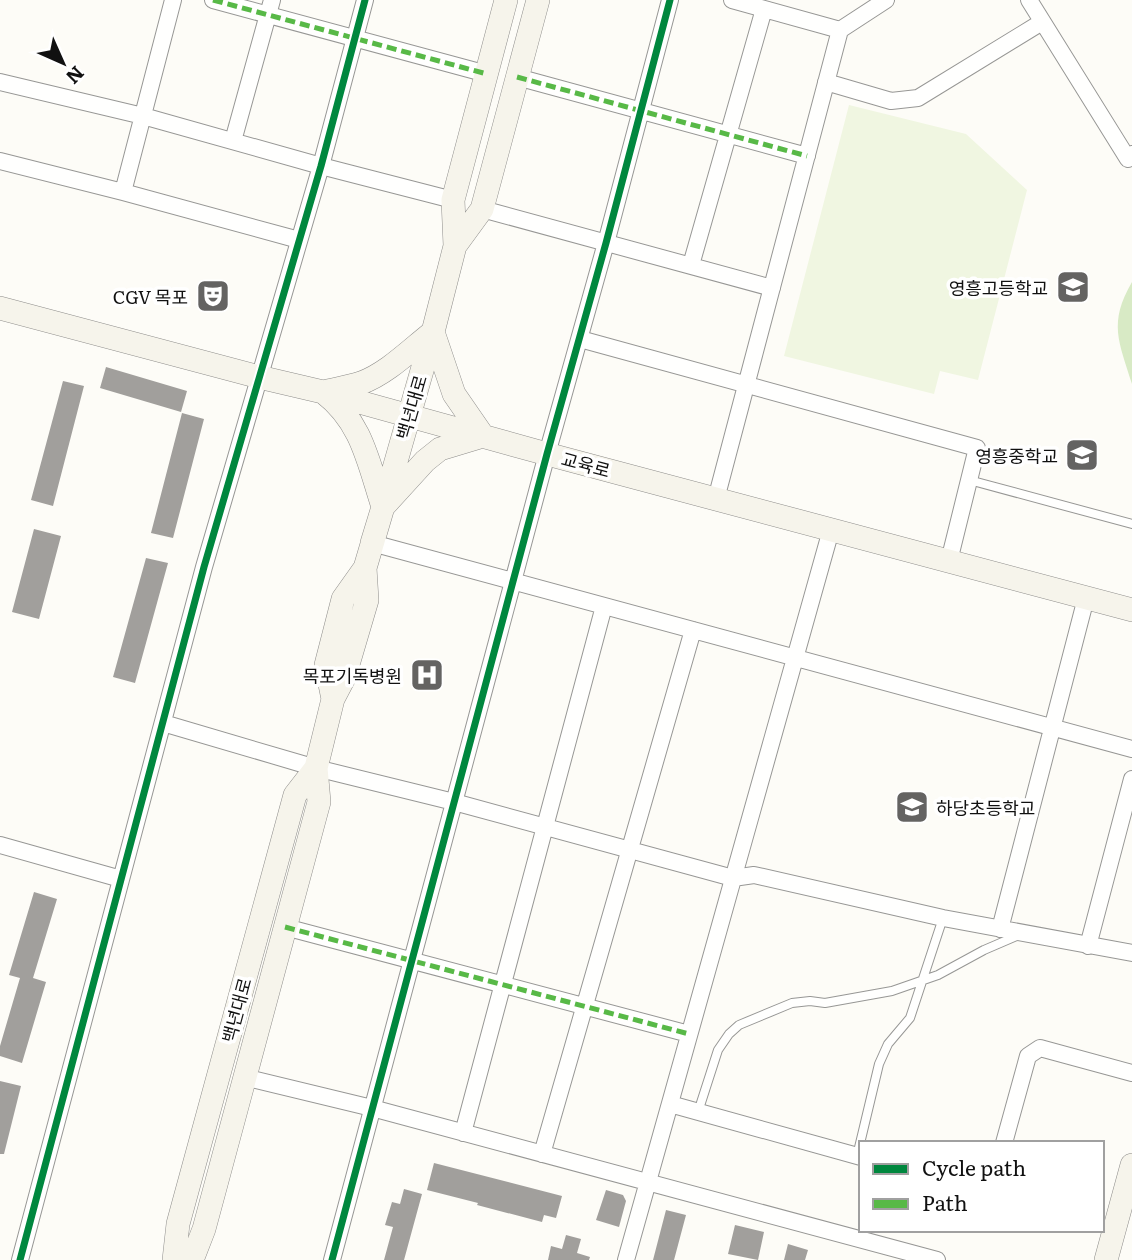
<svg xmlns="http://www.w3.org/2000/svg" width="1132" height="1260" viewBox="0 0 1132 1260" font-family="Literata,'Noto Sans KR',serif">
  <rect width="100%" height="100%" fill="#fdfcf7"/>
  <path fill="#d8eac5" d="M1132 282V384C1119 342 1108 323 1132 282Z"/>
  <path fill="#f0f6e1" d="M849 105 966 134 1027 190 978 380 940 371 934 394 784 356Z"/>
  <path fill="#a19f9c" d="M106 367 187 391 181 412 100 388Z
    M63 381 84 386 53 506 31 500Z
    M182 413 204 419 173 538 151 533Z
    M34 529 61 536 39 619 12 612Z
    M146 558 168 563 135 683 113 677Z
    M34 892 57 899 33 978 46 982 22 1063 0 1056V1046L20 978 9 975Z
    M0 1081 21 1086 4 1154H0Z
    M434 1163 562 1196 556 1218 544 1215 542 1222 477 1205 478 1203 427 1190Z
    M404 1189 422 1194 404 1260H384L393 1227 385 1225 392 1202 400 1204Z
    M606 1190 623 1195 626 1201 619 1227 596 1220Z
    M666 1210 686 1215 674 1260H653Z
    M735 1225 764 1232 758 1260 728 1254Z
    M566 1235 581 1239 577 1253 590 1257 589 1260H548L551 1246 562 1249Z
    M788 1244 808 1250 805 1260H784Z"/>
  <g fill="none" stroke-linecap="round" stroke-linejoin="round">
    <defs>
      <path id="lane" d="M969 480 1132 524
        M698 1112 718 1050 729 1034 739 1025 792 1003 810 1001 825 1003 892 991 938 975 984 950 1019 935
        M857 1156 879 1064 888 1044 910 1018 943 918"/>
      <path id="street" d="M213 0 487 74
        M732 0 840 30 886 0
        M1029 0 1128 159 1132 154
        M517 77 807 156
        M0 82 143 116 321 166 453 200
        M826 82 891 101 918 98 1042 22
        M233 141 272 0
        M0 161 123 192 299 240
        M123 192 173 0
        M482 209 772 288
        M691 265 764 9
        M580 339 977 448 949 561
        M716 499 840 30
        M372 543 1132 749
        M163 723 316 768 454 802 733 878 754 875 943 918 1132 953
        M0 845 121 879
        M285 927 689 1034
        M1000 929 1086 598
        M1088 946 1132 779
        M244 1077 372 1108 937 1260
        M670 1104 861 1157
        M463 1133 604 606
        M1004 1143 1028 1056 1040 1048 1132 1073
        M542 1154 693 630
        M20 1260 204 567 321 166 365 0
        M332 1260 547 454 606 243 670 0
        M626 1260 831 530"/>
      <path id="secondary" d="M455 246 482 209 538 0
        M0 308 259 377 323 392 547 454 1132 610
        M433 332 454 394 483 436 440 449 425 461 383 507C368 461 362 422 323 392 335 389 349 387 361 383 388 373 411 349 433 332Z
        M383 507 433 332 455 246 453 200 506 0
        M333 699 326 665 343 599 365 568 383 507 372 543
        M174 1260 178 1224 295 795 316 768
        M192 1260 204 1229 319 802 316 768 333 699 344 678 367 600 365 568
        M1106 1260 1132 1165"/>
    </defs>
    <use href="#lane" stroke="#979795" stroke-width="10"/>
    <use href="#street" stroke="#979795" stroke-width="18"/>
    <use href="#secondary" stroke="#8e8d8b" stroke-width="24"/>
    <use href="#lane" stroke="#fffffe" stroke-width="8"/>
    <use href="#street" stroke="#fffffe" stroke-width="16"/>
    <use href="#secondary" stroke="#f6f4eb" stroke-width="23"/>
    <path stroke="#58b947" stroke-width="5" stroke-dasharray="10 5" stroke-linecap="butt" d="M213 0 487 74
      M517 77 807 156
      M285 927 689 1034"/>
    <defs>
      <path id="cycleway" d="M20 1260 204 567 321 166 365 0
        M332 1260 547 454 606 243 670 0"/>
    </defs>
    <use href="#cycleway" stroke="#fff" stroke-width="11"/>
    <use href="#cycleway" stroke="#00873e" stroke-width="7"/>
  </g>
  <defs>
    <symbol id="school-square" viewBox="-11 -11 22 22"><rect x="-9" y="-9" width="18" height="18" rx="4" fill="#646362" stroke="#fff"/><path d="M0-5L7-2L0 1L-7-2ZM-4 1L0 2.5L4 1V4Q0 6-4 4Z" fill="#fff"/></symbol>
    <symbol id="theatre-square" viewBox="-11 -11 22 22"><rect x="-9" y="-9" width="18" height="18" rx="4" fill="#646362" stroke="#fff"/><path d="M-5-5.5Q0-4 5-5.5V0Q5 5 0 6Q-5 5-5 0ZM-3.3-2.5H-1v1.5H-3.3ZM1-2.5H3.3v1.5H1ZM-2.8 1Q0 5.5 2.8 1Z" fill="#fff"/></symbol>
    <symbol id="hospital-square" viewBox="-11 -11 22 22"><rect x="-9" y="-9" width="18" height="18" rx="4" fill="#646362" stroke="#fff"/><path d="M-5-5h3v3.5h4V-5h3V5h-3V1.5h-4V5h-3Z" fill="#fff"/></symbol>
  </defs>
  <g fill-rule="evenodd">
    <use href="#school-square" x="1054" y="268" width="38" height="38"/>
    <use href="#theatre-square" x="194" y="277" width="38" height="38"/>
    <use href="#school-square" x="1063" y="436" width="38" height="38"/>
    <use href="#hospital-square" x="408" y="656" width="38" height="38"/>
    <use href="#school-square" x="893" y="788" width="38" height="38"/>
  </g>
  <g text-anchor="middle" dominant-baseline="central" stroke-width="7" stroke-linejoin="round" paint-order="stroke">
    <g font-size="18" fill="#111" stroke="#fff" text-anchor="end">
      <text x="1048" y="287">영흥고등학교</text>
      <text x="188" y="296">CGV 목포</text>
      <text x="1058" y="455">영흥중학교</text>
      <text x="402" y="675">목포기독병원</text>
      <text x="936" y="807" text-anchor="start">하당초등학교</text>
    </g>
    <g font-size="18" fill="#111" stroke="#fff">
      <text transform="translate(411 407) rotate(-74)">백년대로</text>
      <text transform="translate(586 464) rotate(15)">교육로</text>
      <text transform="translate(236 1010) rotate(-75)">백년대로</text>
    </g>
  </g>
  <rect x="859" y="1141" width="245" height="91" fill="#ffffff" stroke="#a0a0a0" stroke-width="2"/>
  <rect x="873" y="1164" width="35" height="10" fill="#00873e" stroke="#a0a0a0" stroke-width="2"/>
  <text x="922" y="1176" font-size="21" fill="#111111">Cycle path</text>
  <rect x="873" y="1199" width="35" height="10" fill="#58b947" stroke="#a0a0a0" stroke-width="2"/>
  <text x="922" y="1211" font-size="21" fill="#111111">Path</text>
  <g transform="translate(63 63) rotate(135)" stroke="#ffffff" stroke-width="5" paint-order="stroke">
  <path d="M0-5L12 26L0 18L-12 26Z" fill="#111111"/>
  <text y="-10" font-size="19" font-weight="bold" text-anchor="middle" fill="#111111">N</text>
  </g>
</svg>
